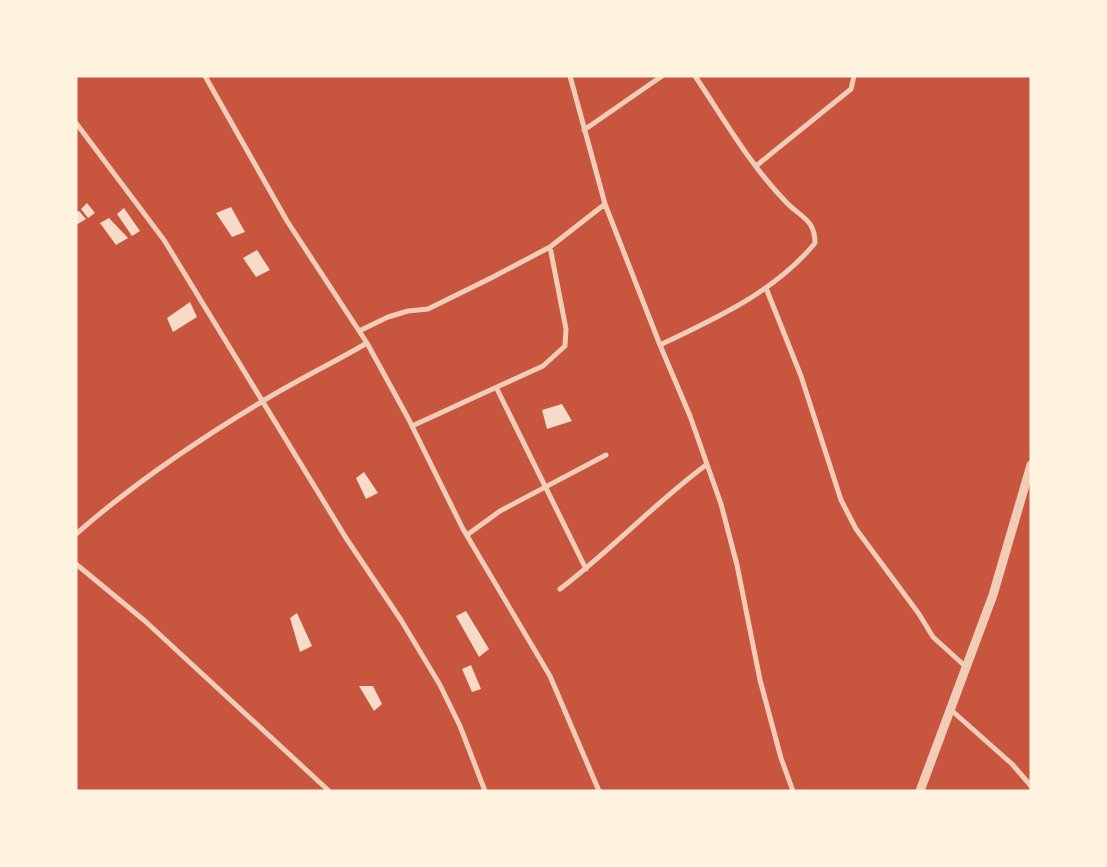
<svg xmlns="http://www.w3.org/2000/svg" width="1107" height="867" viewBox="0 0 1107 867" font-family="'Varela Round',sans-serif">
  <rect width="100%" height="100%" fill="#c8553d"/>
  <path fill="#f7dbc8" d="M87 203 95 213 88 218 81 209Z
    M231 207 245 232 232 237 216 213Z
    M124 208 140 231 132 236 117 214Z
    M79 211 86 219 76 225V212Z
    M109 218 128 238 116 245 100 223Z
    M257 250 270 270 256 277 243 258Z
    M190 302 197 317 173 332 167 318Z
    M562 404 572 421 547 429 542 410Z
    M364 472 378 493 366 499 356 478Z
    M466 611 489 649 479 657 456 616Z
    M297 613 312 646 300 652 290 618Z
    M471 665 481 689 472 692 462 669Z
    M359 686H373L382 704 374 711Z"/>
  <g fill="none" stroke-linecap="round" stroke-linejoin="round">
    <path stroke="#f1ccb7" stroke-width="5" d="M205 76 287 221 367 343 408 418 463 529 550 676 599 791
      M570 76 605 204 660 345 690 416 721 504 737 565 760 680 781 758 793 791
      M76 123 164 240 346 538 401 620 440 685 460 726 485 791
      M584 130 662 76
      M756 166 851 89 854 76
      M766 288 801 376 841 500 856 529 919 614 933 637 966 667
      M359 331 388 317 408 311 428 309 491 278 550 247 605 204
      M660 345C716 318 775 292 815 243 815 219 800 217 786 202 750 165 724 119 695 76
      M497 389 586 569
      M412 426 543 366 565 346 566 329 550 247
      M76 534C134 483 198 440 263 401 297 380 333 363 367 343
      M467 535 500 511 606 455
      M76 564 145 621 329 791
      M560 589C611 550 655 503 706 465
      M950 709 1012 764 1031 786"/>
    <path stroke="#f1ccb7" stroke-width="9" d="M920 791 993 595 1031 465"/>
  </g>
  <rect width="1107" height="867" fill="none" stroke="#fff3e0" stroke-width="155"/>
</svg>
